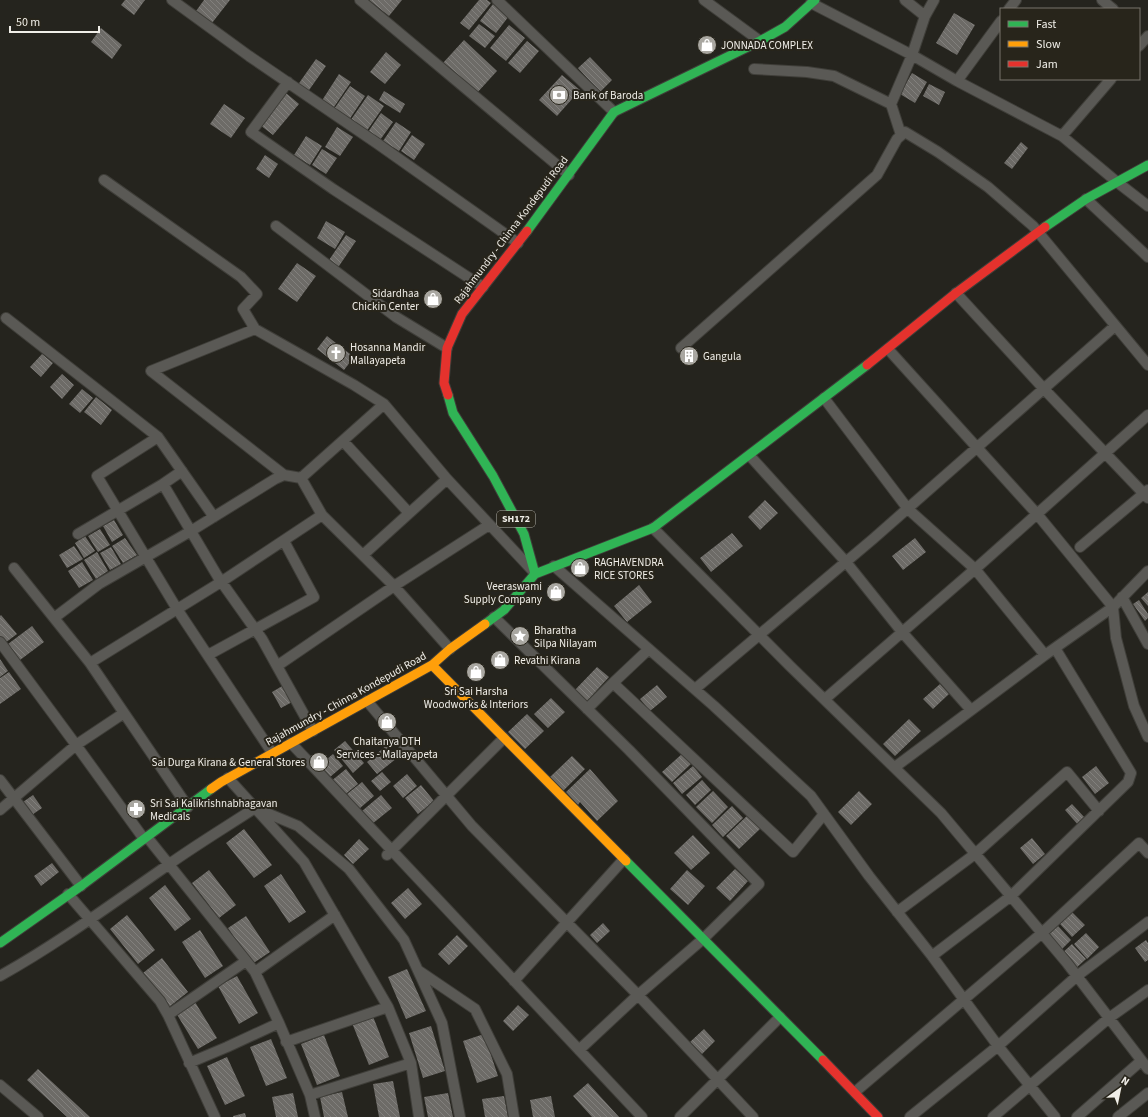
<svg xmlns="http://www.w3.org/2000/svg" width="1148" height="1117" viewBox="0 0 1148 1117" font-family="'Source Sans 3',sans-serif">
  <defs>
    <pattern id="building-back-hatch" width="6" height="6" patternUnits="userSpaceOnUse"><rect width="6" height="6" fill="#6d6b67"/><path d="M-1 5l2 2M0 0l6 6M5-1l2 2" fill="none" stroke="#82807d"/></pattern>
  </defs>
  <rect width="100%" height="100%" fill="#25241e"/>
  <path fill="url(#building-back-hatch)" d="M125 0H145L134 15 121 5Z
    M204 0H230L212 23 196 11Z
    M369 0H402L389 16Z
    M479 0H487L491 3 469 30 460 23Z
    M493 4 509 16 496 33 480 21Z
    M954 13 975 25 957 55 936 43Z
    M479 24 495 36 485 48 469 36Z
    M509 25 525 38 506 61 490 48Z
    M101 28 122 45 112 59 91 42Z
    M464 40 497 71 476 94 442 64Z
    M527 41 539 51 520 73 508 63Z
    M386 52 401 65 385 84 370 72Z
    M590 57 612 80 600 92 578 68Z
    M316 59 326 66 307 93 297 86Z
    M912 73 927 82 915 103 900 94Z
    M339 74 351 82 332 110 321 102Z
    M562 75 580 90 557 116 539 100Z
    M929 84 945 92 939 105 923 96Z
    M350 86 365 96 349 120 334 109Z
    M384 91 405 104 400 113 379 100Z
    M286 93 299 104 273 135 260 125Z
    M368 95 384 106 366 132 350 121Z
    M224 104 245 118 231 138 210 124Z
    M381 113 393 122 380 140 368 132Z
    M396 122 411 132 399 151 383 141Z
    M337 127 353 137 340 156 325 147Z
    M412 135 425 144 414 160 401 151Z
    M306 136 322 146 310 165 294 155Z
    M1021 142 1028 148 1012 169 1004 163Z
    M322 149 337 158 326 174 312 165Z
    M265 155 278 164 269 178 256 169Z
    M326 221 345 232 335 249 317 238Z
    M346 235 356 241 337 269 327 263Z
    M297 263 316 276 297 302 278 289Z
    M327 336 354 357 344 370 317 349Z
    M688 348 697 360 690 364 681 352Z
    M42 354 53 363 41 377 30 367Z
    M62 374 74 385 62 399 50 387Z
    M82 389 93 398 80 413 69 404Z
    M96 397 112 410 101 425 84 412Z
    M765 500 778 513 760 530 748 517Z
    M114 520 123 535 112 542 103 526Z
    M100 529 110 545 98 552 88 536Z
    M732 533 743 546 711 572 700 558Z
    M85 536 95 551 84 558 75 543Z
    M125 538 137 555 123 563 112 546Z
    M915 538 926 552 903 570 892 556Z
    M74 546 83 559 67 568 59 555Z
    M111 547 121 564 110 570 100 553Z
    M97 552 108 571 96 579 84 560Z
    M82 562 93 580 79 588 68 571Z
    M639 585 652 602 627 622 614 606Z
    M1148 592V606L1141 598Z
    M1139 600 1148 614V618L1145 621 1133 604Z
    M1 615 17 634 5 643 0 637V616Z
    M32 626 44 642 20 660 8 644Z
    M0 659 8 671 0 677Z
    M597 667 609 677 586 702 574 691Z
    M9 672 21 689 0 704V678Z
    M940 684 949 694 933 709 923 699Z
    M284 685 294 701 281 708 272 692Z
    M657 685 667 697 650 711 640 699Z
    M551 698 565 712 548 728 534 714Z
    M527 714 544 731 525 749 508 732Z
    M909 719 921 731 895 756 883 744Z
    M345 741 364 763 353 773 334 750Z
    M387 745 397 758 377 774 367 762Z
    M683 753 692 763 672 782 662 772Z
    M333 754 343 766 330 777 320 765Z
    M572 756 585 769 563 791 550 777Z
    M693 766 702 777 682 794 673 783Z
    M1096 766 1109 783 1095 794 1082 777Z
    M346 769 358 784 342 797 330 782Z
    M590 769 618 801 597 821 580 802 578 805 566 792Z
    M382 772 391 782 380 791 371 781Z
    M407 774 417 786 403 798 393 786Z
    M702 780 711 790 695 805 686 795Z
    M362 782 374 796 359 809 347 794Z
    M421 785 434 801 418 814 405 798Z
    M713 791 728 807 712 823 696 807Z
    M859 791 872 804 851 825 838 812Z
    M33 795 42 808 29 817 20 804Z
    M381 795 392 808 372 824 362 811Z
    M1072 804 1086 819 1079 826 1065 810Z
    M732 806 743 818 723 837 712 825Z
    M748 815 761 828 739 849 726 836Z
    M244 829 272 865 254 878 226 843Z
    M693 835 710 853 691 870 674 853Z
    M1032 838 1045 854 1033 864 1020 848Z
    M359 839 369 849 353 864 344 855Z
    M52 863 59 872 41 886 34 876Z
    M735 869 748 881 730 901 716 888Z
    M209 870 236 905 219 918 192 883Z
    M687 870 705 886 688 905 670 889Z
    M281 874 306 912 289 923 264 886Z
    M165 885 191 919 175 931 149 898Z
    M408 888 422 904 405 919 391 903Z
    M1072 912 1085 925 1072 937 1060 924Z
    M127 915 155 950 138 964 110 929Z
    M246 916 270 952 252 964 228 928Z
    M603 923 610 931 597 943 590 935Z
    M1057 925 1071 940 1060 951 1046 936Z
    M200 930 223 966 205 978 182 942Z
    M1086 933 1099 947 1087 959 1074 944Z
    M457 935 468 946 449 965 438 954Z
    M1146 940 1148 943V960L1145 962 1135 948Z
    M1072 944 1086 959 1074 970 1060 955Z
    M162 958 188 992 169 1007 143 973Z
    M407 969 426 1011 406 1019 388 977Z
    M237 976 258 1013 239 1024 218 986Z
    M195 1002 217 1038 198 1049 176 1013Z
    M518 1005 529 1015 513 1031 503 1021Z
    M372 1014 389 1057 369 1065 352 1023Z
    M431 1026 445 1071 423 1078 409 1033Z
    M704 1029 715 1041 702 1054 690 1042Z
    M484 1034 498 1076 477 1083 463 1041Z
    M324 1035 340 1076 317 1085 301 1044Z
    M271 1039 287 1078 266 1086 250 1047Z
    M227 1057 245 1096 225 1105 207 1066Z
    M38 1069 90 1117H67L27 1080Z
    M393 1081 400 1117H379L373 1084Z
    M588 1083 619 1117H592L573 1096Z
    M342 1092 348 1117H324L320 1097Z
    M293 1093 298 1117H276L272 1097Z
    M448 1093 453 1117H428L424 1097Z
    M504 1096 508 1117H485L482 1099Z
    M551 1096 555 1117H533L530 1100Z
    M245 1113 246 1117H233V1116Z"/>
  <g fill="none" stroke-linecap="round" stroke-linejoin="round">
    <defs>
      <path id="street" d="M172 0 249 56 378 144 518 243
        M360 0 569 175
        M497 0 614 112
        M704 0 760 41
        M905 0 925 16
        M1102 0 1113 9
        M811 3 912 55 957 81 1062 136 1117 182 1148 206
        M1009 9 1016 0
        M1139 46 1148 36
        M754 69 807 72 834 76 891 104
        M957 81 1001 21
        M288 82 251 132 333 189 483 287
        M901 135 891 104 912 55 925 16 934 0
        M1062 136 1111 79
        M104 180 241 277 257 294 243 309 255 329
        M1086 199 1148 257
        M276 226 396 317 447 348
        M956 293 1044 389 1148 498
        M6 318 158 437 214 517
        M681 348 877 175 897 139 905 132 938 152 988 187 1033 226 1148 365
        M888 349 1037 514 1113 607 1116 638 1134 706 1148 737
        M824 398 908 509 975 569 1045 655
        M158 437 97 476 177 609 273 754
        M343 441 409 513
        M750 456 846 562 902 632 971 710
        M284 475 151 371 255 329 354 385 384 404
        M163 484 218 577 262 639 313 731
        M653 528 790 666 941 813 1067 963 1148 1069
        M78 534 163 484 182 471
        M1080 547 1148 490
        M363 555 447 479
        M554 566 714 706 811 796 869 876 932 956 998 1046 1055 1117
        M14 568 90 663 188 807
        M1122 597 1148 644
        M494 617 629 750 759 884 703 939 638 995 579 1050
        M54 618 99 584 191 531 275 479 284 475 301 478
        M0 642 76 745 144 839
        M450 649 394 586 322 515 301 478 384 404 447 479 532 570
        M649 649 613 683 793 852 824 814
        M208 655 314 597 284 541
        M90 663 221 582 322 515
        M277 666 394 586 489 525
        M695 689 873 539 1115 326
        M825 699 982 563 1148 415
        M367 701 472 826 638 995 753 1117
        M587 709 613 683
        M291 743 642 1117
        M895 767 1045 655 1113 607 1148 571
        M228 778 304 862 388 1007 411 1063 419 1117
        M0 780 81 886
        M0 810 76 745 124 713
        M147 837 255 972 279 1023 310 1095 315 1117
        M387 855 504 738
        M68 894 160 1001 168 1015 215 1117
        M897 912 975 854 1067 772 1099 811
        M932 956 1011 896 1128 782 1131 773 1055 648
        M419 971 475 1009 507 1074 514 1117
        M255 972 335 915
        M0 976C59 943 113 903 168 865 196 845 226 827 255 808L298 826 349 869 404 940 442 1023 460 1117
        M514 981 624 859
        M168 1015 246 961
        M286 1042 388 1007
        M189 1063 227 1047 279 1023
        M0 1085 38 1117
        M855 1092 1042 933 1139 843 1148 853
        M310 1095 411 1063
        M680 1117 780 1017
        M910 1117 998 1046 1077 976 1148 922
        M993 1117 1109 1018 1148 990
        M1077 1117 1141 1061
        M1118 1117 1148 1093"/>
      <path id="fast" d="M1045 227 1086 199 1148 165
        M527 231 614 112 760 41 785 27 815 0
        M448 395 453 413 493 476 524 534 535 574 504 610 485 624
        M535 574 653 528 867 365
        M626 861 823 1060
        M0 943 81 886 211 789"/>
      <path id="slow" d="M432 665 626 861
        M211 789 221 782 432 665 450 649 485 624"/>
      <path id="jam" d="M867 365 956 293 1045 227
        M448 395 444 383 447 348 462 314 527 231
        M823 1060 878 1117"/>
    </defs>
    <use href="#street" stroke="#3f3e39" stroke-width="12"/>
    <use href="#fast" stroke="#3f3e39" stroke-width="11"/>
    <use href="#slow" stroke="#3f3e39" stroke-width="11"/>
    <use href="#jam" stroke="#3f3e39" stroke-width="11"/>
    <use href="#street" stroke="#5a5955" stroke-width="10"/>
    <use href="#fast" stroke="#30b455" stroke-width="9"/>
    <use href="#slow" stroke="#ff9f0a" stroke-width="9"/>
    <use href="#jam" stroke="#e5322d" stroke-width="9"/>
  </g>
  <defs>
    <symbol id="shop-disc" viewBox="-11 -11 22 22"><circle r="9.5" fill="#a9a7a1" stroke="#28251b"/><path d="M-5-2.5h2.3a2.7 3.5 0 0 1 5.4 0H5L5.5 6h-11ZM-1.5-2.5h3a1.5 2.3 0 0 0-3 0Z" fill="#fff"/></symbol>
    <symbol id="bank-disc" viewBox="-11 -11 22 22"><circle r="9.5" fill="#a9a7a1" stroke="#28251b"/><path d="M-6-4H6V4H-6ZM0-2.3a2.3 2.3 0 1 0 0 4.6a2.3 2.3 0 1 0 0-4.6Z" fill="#fff"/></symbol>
    <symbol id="church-disc" viewBox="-11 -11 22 22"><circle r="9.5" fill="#a9a7a1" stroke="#28251b"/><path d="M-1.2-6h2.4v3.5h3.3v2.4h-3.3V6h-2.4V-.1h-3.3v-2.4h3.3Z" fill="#fff"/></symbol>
    <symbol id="building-disc" viewBox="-11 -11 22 22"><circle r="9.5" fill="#a9a7a1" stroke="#28251b"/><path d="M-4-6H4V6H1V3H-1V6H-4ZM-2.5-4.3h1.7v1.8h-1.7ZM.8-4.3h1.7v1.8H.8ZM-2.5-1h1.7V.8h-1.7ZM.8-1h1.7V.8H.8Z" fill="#fff"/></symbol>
    <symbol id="sight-disc" viewBox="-11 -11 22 22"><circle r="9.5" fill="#a9a7a1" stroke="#28251b"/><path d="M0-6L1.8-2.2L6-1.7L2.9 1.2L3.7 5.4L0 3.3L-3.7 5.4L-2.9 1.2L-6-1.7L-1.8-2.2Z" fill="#fff"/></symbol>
    <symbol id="pharmacy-disc" viewBox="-11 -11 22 22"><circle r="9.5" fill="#a9a7a1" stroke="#28251b"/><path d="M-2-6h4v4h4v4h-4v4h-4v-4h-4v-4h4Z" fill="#fff"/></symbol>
  </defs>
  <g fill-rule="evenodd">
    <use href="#shop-disc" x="696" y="34" width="22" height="22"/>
    <use href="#bank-disc" x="548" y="84" width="22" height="22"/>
    <use href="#shop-disc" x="422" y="288" width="22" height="22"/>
    <use href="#church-disc" x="325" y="342" width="22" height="22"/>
    <use href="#building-disc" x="678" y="345" width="22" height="22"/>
    <use href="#shop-disc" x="569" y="557" width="22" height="22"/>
    <use href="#shop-disc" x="545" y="581" width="22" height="22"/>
    <use href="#sight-disc" x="509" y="625" width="22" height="22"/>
    <use href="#shop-disc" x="489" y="649" width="22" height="22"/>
    <use href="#shop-disc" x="465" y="661" width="22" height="22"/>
    <use href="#shop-disc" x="376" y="711" width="22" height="22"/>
    <use href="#shop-disc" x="308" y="751" width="22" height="22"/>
    <use href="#pharmacy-disc" x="125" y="798" width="22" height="22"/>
  </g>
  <g text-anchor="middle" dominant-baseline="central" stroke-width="4" stroke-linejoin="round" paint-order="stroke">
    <rect fill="#28251b" stroke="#b4b2aa" stroke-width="1" x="497" y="511" width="38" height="16" rx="3"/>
    <g font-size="10" font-weight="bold" fill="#f0eee8">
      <text x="516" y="519">SH172</text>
    </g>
    <g font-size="11" fill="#f0eee8" stroke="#28251b" text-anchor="start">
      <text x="721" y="45">JONNADA COMPLEX</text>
      <text x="573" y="95">Bank of Baroda</text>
      <text x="419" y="293" text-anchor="end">Sidardhaa<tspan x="419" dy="13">Chickin Center</tspan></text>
      <text x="350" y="347">Hosanna Mandir<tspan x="350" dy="13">Mallayapeta</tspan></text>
      <text x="703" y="356">Gangula</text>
      <text x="594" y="562">RAGHAVENDRA<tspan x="594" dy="13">RICE STORES</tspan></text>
      <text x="542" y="586" text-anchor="end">Veeraswami<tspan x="542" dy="13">Supply Company</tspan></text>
      <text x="534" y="630">Bharatha<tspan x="534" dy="13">Silpa Nilayam</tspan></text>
      <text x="514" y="660">Revathi Kirana</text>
      <text x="476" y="691" text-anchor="middle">Sri Sai Harsha<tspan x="476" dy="13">Woodworks &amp; Interiors</tspan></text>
      <text x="387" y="741" text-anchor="middle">Chaitanya DTH<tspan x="387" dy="13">Services - Mallayapeta</tspan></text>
      <text x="305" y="762" text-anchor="end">Sai Durga Kirana &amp; General Stores</text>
      <text x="150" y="803">Sri Sai Kalikrishnabhagavan<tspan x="150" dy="13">Medicals</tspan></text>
    </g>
    <g font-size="11" fill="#f0eee8" stroke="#28251b">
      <text transform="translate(511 230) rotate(-53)">Rajahmundry - Chinna Kondepudi Road</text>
      <text transform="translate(346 699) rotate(-29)">Rajahmundry - Chinna Kondepudi Road</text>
    </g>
  </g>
  <rect x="1000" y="8" width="140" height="72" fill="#28251b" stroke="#78756d"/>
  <rect x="1008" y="21" width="20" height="6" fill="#30b455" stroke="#78756d"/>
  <text x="1036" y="28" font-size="12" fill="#f0eee8">Fast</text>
  <rect x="1008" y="41" width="20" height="6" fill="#ff9f0a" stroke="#78756d"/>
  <text x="1036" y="48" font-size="12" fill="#f0eee8">Slow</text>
  <rect x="1008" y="61" width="20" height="6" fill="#e5322d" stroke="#78756d"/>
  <text x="1036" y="68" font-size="12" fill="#f0eee8">Jam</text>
  <g transform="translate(1120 1089) rotate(33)" stroke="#28251b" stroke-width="3" paint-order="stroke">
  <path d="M0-3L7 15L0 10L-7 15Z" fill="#f0eee8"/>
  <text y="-6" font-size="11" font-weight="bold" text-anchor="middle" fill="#f0eee8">N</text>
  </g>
  <path d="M10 26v6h89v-6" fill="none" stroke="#f0eee8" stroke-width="2"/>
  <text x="16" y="26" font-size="12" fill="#f0eee8" stroke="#28251b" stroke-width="3" paint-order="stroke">50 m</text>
</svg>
